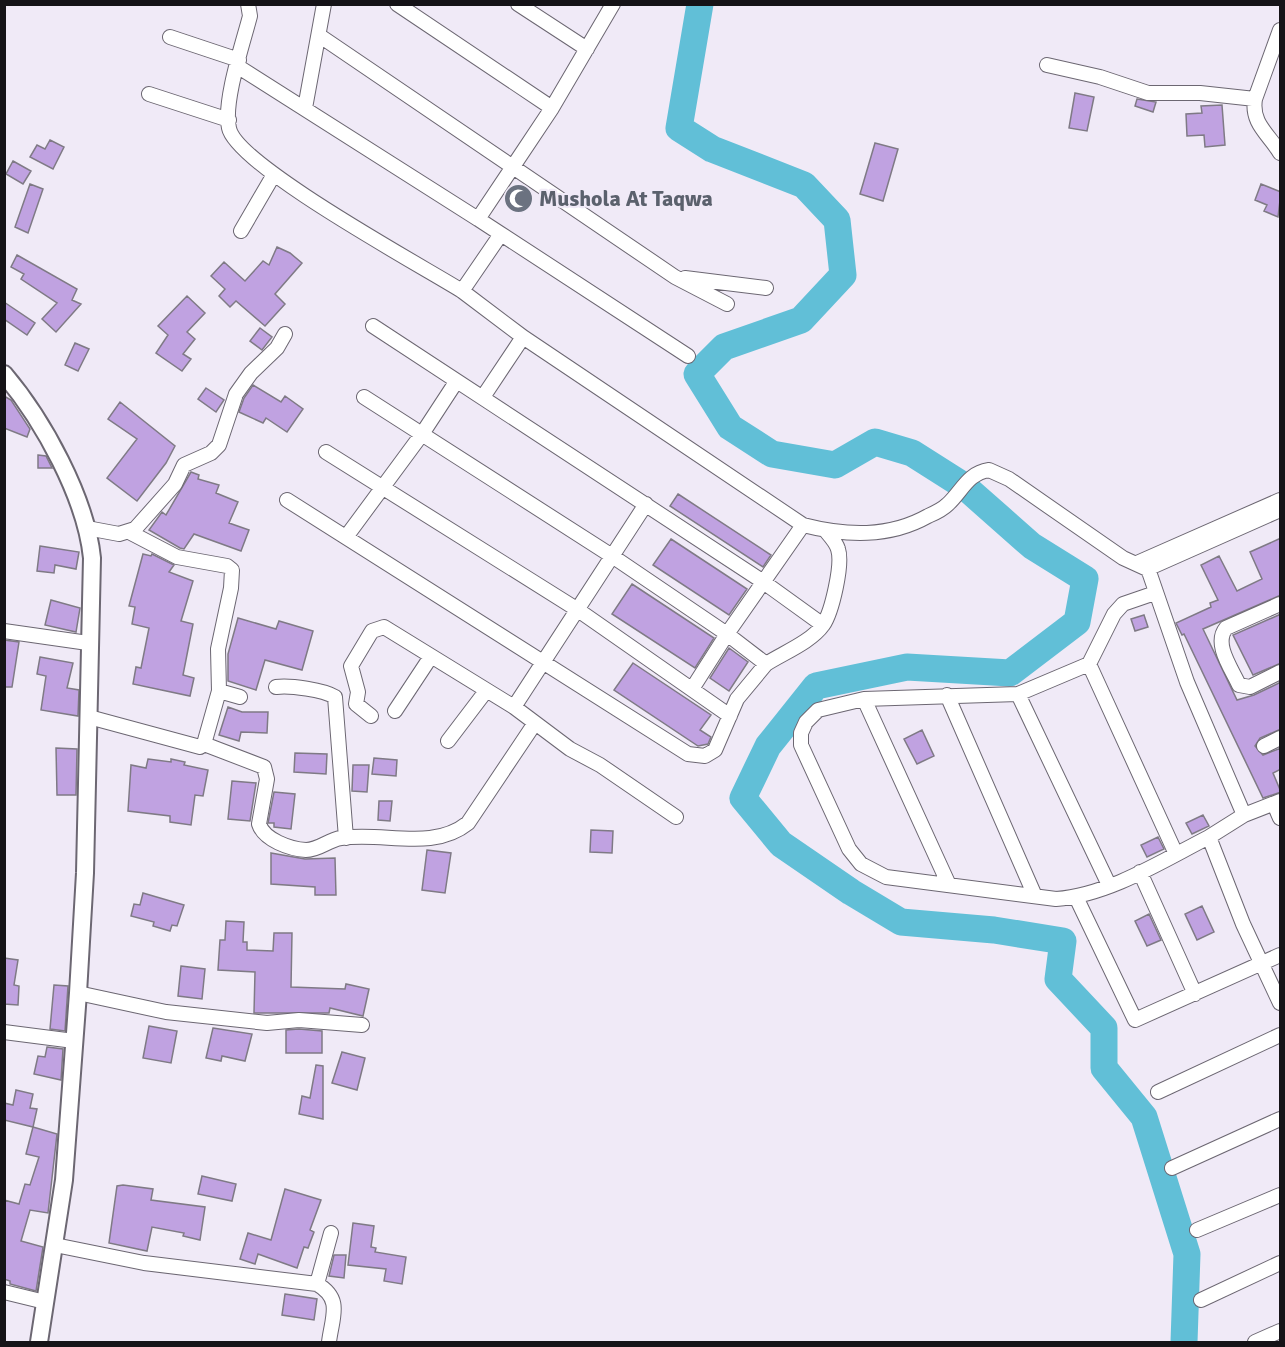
<svg xmlns="http://www.w3.org/2000/svg" width="1285" height="1347" viewBox="0 0 1285 1347" font-family="Signika,sans-serif">
  <rect width="100%" height="100%" fill="#f0eaf7"/>
  <g fill="none" stroke-linecap="round" stroke-linejoin="round">
    <path stroke="#61bfd7" stroke-width="27" d="M700 4 679 128 712 149 804 185 837 220 843 275 801 320 724 347 697 374 730 427 772 454 835 465 875 442 912 453 964 486 1032 546 1085 579 1077 622 1010 673 907 667 816 686 768 746 743 798 781 844 851 892 901 922 994 930 1063 941 1058 979 1104 1028V1068L1144 1117 1187 1254 1184 1342"/>
  </g>
  <path fill="#c0a2e1" stroke="#7f7a85" stroke-width="1.5" d="M1075 93 1094 97 1087 131 1069 128Z
    M1137 99 1156 102 1153 112 1135 106Z
    M1222 105 1225 145 1205 147 1204 135 1187 136 1186 114 1202 113 1201 106Z
    M50 140 64 147 53 169 30 157 37 145 45 149Z
    M875 143 898 149 883 201 860 194Z
    M13 161 31 171 23 184 6 174Z
    M30 184 43 189 28 233 15 227Z
    M1261 184 1281 192 1278 217 1264 211 1267 205 1255 200Z
    M277 247 290 253 302 263 275 294 285 304 265 326 236 301 230 307 219 296 225 289 211 276 224 262 245 281 263 261 269 265Z
    M17 255 77 289 72 300 81 304 56 332 42 319 57 303 21 279 24 274 11 267Z
    M187 296 205 313 187 332 195 339 183 354 191 359 182 371 156 353 168 335 158 326Z
    M4 302 35 323 27 335 4 319Z
    M260 328 272 337 262 350 250 341Z
    M75 343 89 349 78 371 65 365Z
    M253 385 281 402 285 396 303 409 287 432 266 418 263 423 239 412 244 398Z
    M206 388 224 400 216 412 198 399Z
    M4 396 11 400 30 429 27 437 4 428Z
    M120 402 175 446 166 463 137 501 107 478 137 439 108 419Z
    M38 455 46 456 52 468H38Z
    M191 472 199 475 198 479 219 485 216 493 238 502 229 523 249 530 241 551 194 534 184 549 180 548 149 530 162 512 166 515Z
    M678 494 771 555 763 567 670 506Z
    M1281 538V595L1203 629 1237 700 1254 695 1281 682V729L1260 738 1255 746 1263 755 1281 748V769L1273 773 1281 792 1263 798 1184 634 1182 635 1176 623 1211 607 1210 603 1218 600 1201 565 1219 556 1237 591 1262 579 1250 552Z
    M671 539 747 589 729 615 653 565Z
    M40 546 79 552 76 569 55 565 54 573 37 571Z
    M143 554 151 556 152 554 174 565 169 572 193 581 181 621 193 624 183 675 194 678 190 696 133 684 136 667 141 668 149 628 132 624 135 607 129 606Z
    M632 584 714 638 695 668 612 614Z
    M51 600 80 608 76 632 45 625Z
    M1281 614V663L1253 675 1233 635Z
    M1144 615 1148 627 1135 631 1131 619Z
    M238 618 276 629 279 621 313 631 302 670 265 660 256 690 228 681V654Z
    M4 640 19 642 12 687H4Z
    M729 648 748 662 729 691 710 678Z
    M40 657 73 663 67 688 79 690 78 716 41 710 46 676 37 674Z
    M633 663 711 715 700 730 711 737 708 744 698 746 614 690Z
    M228 707 242 712H268L267 733 241 732 239 741 219 735Z
    M922 730 934 756 917 764 904 739Z
    M56 748 77 749 76 795H57Z
    M295 753 327 754 326 774 294 772Z
    M374 758 397 760 396 776 372 774Z
    M148 759 171 762V759L185 762 184 765 208 770 203 796 195 795 191 825 170 822V816L128 811 131 765 146 768Z
    M353 765H369L367 792 352 791Z
    M232 781 256 783 250 821 228 819Z
    M274 792 295 794 291 829 274 827V823H268Z
    M379 801H392L390 821 378 820Z
    M1203 815 1209 826 1192 834 1186 823Z
    M591 830 613 831 612 853 590 852Z
    M1158 837 1164 849 1147 857 1141 845Z
    M427 850 451 853 445 893 422 890Z
    M271 853 305 859 335 858 336 895H315V887L271 884Z
    M143 893 184 905 177 926 172 925 170 931 153 926 154 922 131 916 134 904 140 905Z
    M1202 906 1214 932 1197 940 1185 914Z
    M1149 914 1161 940 1147 946 1135 921Z
    M226 921 244 922 243 942H247V950L273 951 274 933H292L291 987 345 989 346 984 369 989 363 1016 330 1008 329 1013H254L255 972 218 970 220 940H225Z
    M4 958 18 960 14 985 19 986 18 1005 4 1004Z
    M181 966 205 969 202 999 178 996Z
    M54 985 68 986 65 1031 50 1029Z
    M149 1026 177 1031 171 1063 143 1058Z
    M213 1028 252 1034 245 1061 222 1056 221 1061 206 1058Z
    M299 1029 322 1031V1053H286V1030Z
    M47 1047 63 1049 61 1080 34 1074 38 1056 45 1057Z
    M342 1052 365 1058 357 1090 332 1083Z
    M316 1065 323 1066V1119L299 1114 302 1096 310 1098Z
    M16 1090 33 1094 30 1108 37 1109 33 1127 4 1120V1103L13 1105Z
    M33 1127 57 1134 48 1213 30 1210 21 1241 43 1247 36 1291 10 1284V1281L4 1279V1200L19 1204 25 1184 30 1185 39 1157 26 1154Z
    M202 1176 236 1184 232 1201 198 1194Z
    M123 1185 153 1189 151 1200 205 1207 200 1240 183 1236 184 1233 152 1227 147 1251 109 1243 117 1186Z
    M285 1189 321 1200 310 1230 314 1232 308 1248 304 1247 297 1268 258 1254 255 1264 240 1259 248 1233 271 1240Z
    M353 1223 374 1226 371 1247 376 1248 375 1252 406 1257 402 1284 384 1281 386 1269 348 1265Z
    M334 1255H346L344 1278 329 1276Z
    M285 1294 317 1299 314 1320 282 1315Z"/>
  <g fill="none" stroke-linecap="round" stroke-linejoin="round">
    <defs>
      <path id="minor" d="M248 4 250 16C243 43 223 102 229 128 236 165 422 266 462 291
        M397 4 552 108
        M518 4 587 49
        M320 36 675 277 727 304
        M170 37 239 60
        M1047 65 1100 77 1148 93H1200L1255 99 1280 30
        M237 66 478 219
        M149 94 229 120
        M1255 99C1251 124 1269 134 1280 153
        M305 108 324 4
        M241 231 273 176
        M501 234 688 356
        M685 278 766 288
        M373 326 762 581 823 625
        M523 337 462 291 501 234 478 219 552 108 613 4
        M364 397 612 556 727 634 803 525
        M483 397 523 337 803 525C846 536 889 538 928 516 935 513 943 509 948 504 962 491 968 473 989 470L1009 479 1123 558 1147 569 1280 510
        M326 452 578 610 730 716
        M287 500 688 754 705 756 715 750 737 699 766 664 727 634 692 689
        M87 528 119 534 135 529 175 484 184 465 211 453 219 445 236 394 251 373 277 348 285 334
        M131 533 177 557 227 566 232 570 231 588 218 649 219 691
        M346 537 422 434 456 382
        M1145 560 1187 682 1244 815 1280 801
        M1137 563 1280 500
        M1155 593 1123 604 1114 614 1089 664 1018 694 864 699 818 710 806 722 801 733V745L849 849 861 864 886 877 1056 899C1109 895 1162 861 1209 837
        M1280 604 1226 628C1213 644 1232 669 1239 685L1250 687 1280 672
        M4 631 88 643
        M766 664C783 653 811 642 823 625 832 612 843 564 838 549 836 542 830 536 825 530
        M1089 664 1176 854
        M276 687C290 685 324 690 335 697L346 838
        M1018 694 1109 885
        M947 695 1035 896
        M864 699 949 885
        M514 707 646 504
        M395 711 430 658
        M371 716 356 704 358 692 351 666 372 631 384 627 514 707 570 749 600 765 676 817
        M89 717 200 747 204 744 219 691 240 697
        M448 741 486 691
        M204 744 264 767 267 779 259 824C264 840 290 849 306 850 319 850 328 840 341 838 383 831 432 852 468 823L535 723
        M1264 746 1280 738
        M1274 804 1280 818
        M1244 815 1209 837 1243 924 1280 1003
        M1140 872 1195 994
        M1076 897 1135 1020 1280 955
        M78 993 166 1012 267 1023 299 1020 362 1025
        M4 1032 74 1041
        M1158 1092 1280 1035
        M1172 1168 1280 1119
        M1197 1230 1280 1195
        M55 1245 144 1263 317 1284C343 1299 332 1317 329 1342
        M317 1284 331 1233
        M4 1292 45 1302
        M1201 1300 1280 1263
        M1255 1342 1280 1331"/>
      <path id="tertiary" d="M4 374C43 420 86 498 92 558L85 873 78 993 64 1180 39 1342"/>
    </defs>
    <use href="#minor" stroke="#6c6772" stroke-width="16"/>
    <use href="#tertiary" stroke="#6c6772" stroke-width="20"/>
    <use href="#minor" stroke="#fff" stroke-width="14"/>
    <use href="#tertiary" stroke="#fff" stroke-width="16"/>
  </g>
  <defs>
    <symbol id="mosque-disc" viewBox="-11 -11 22 22"><circle r="9.5" fill="#6b7280" stroke="#f0eaf7"/><path d="M3.5-4.9A6 6 0 1 0 3.5 4.9A5 5 0 1 1 3.5-4.9Z" fill="#fff"/></symbol>
  </defs>
  <g fill-rule="evenodd">
    <use href="#mosque-disc" x="502" y="182" width="33" height="33"/>
  </g>
  <g text-anchor="middle" dominant-baseline="central" stroke-width="4.5" stroke-linejoin="round" paint-order="stroke">
    <g font-size="22" font-weight="bold" fill="#5b616d" stroke="#f0eaf7" text-anchor="start">
      <text x="539" y="198">Mushola At Taqwa</text>
    </g>
  </g>
  <rect width="1285" height="1347" fill="none" stroke="#151317" stroke-width="12"/>
</svg>
